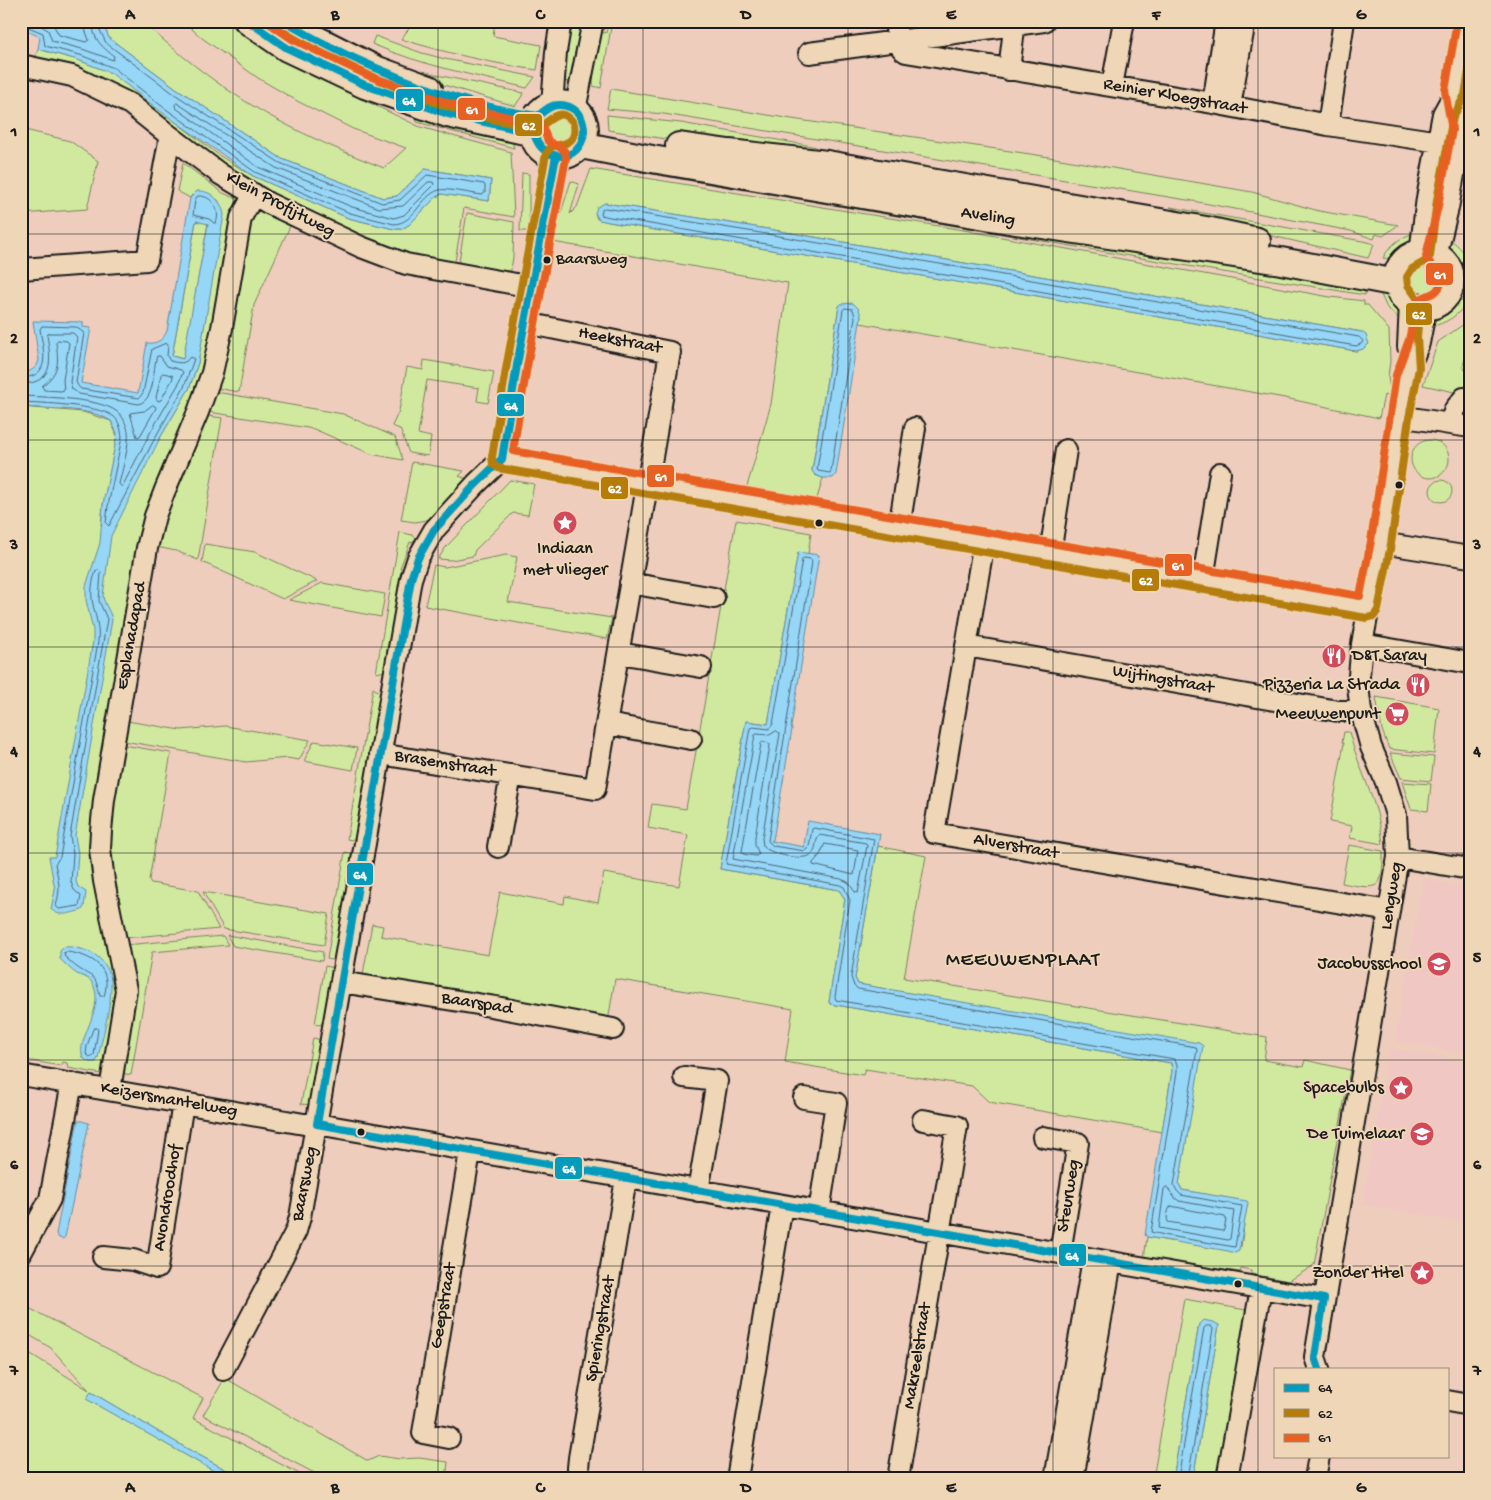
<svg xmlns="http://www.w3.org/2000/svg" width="1491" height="1500" viewBox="0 0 1491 1500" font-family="'Gochi Hand',sans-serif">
  <rect width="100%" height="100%" fill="#efcdbd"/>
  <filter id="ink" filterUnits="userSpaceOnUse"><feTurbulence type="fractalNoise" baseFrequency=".02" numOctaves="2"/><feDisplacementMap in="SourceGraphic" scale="10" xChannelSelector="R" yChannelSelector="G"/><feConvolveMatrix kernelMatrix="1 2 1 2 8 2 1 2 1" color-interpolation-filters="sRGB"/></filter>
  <g filter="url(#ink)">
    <path fill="#f0c7c2" d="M1423 879 1470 888V1054L1395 1041Z
      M1389 1048 1470 1063V1223L1363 1205Z"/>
    <path fill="#d1e99e" stroke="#76825d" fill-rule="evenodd" d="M107 21H141C169 45 197 69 228 90 276 123 330 147 384 168L406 148 353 129 299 102 258 78 202 38 183 21H224L287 63 420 127 511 152 514 217 464 208 454 267 404 257 263 194 35 59 38 49 78 60 112 73 220 156 253 176 348 218 394 229H402L410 224 435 198 442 194 489 201 491 180 425 169 397 196 383 198 282 159 176 88 109 38 104 26Z
      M300 21H312L352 43 384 57 412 68 437 75 524 93 515 106 437 83Z
      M404 21H495L493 36 541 45 537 70C491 63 446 53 401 39L411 26Z
      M570 21H586L575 83 559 80Z
      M609 21H612L601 88 593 86 594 66 600 32 606 33Z
      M375 36 422 53 445 59 535 77 527 88C474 75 423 66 372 44Z
      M611 89 792 119 1037 155 1252 192 1319 211 1398 225 1383 236 1376 234 1374 239 1351 231 1193 201 664 114 607 109Z
      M413 110 510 134 514 148 417 122Z
      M607 115 681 123 812 146 816 147 822 158 698 144 608 130Z
      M547 131a12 12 0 1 1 24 0a12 12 0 1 1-24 0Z
      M21 129 70 141 98 161 87 209 21 214Z
      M183 163 223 193 243 202 209 369 163 482 97 827 91 826 90 832 96 833 121 983 107 1075 68 1068 67 1063 63 1062 61 1066 21 1059V407L83 412 111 421 117 436 103 505 101 525 160 438 189 389 198 363 223 212 218 200 192 195 190 198 177 191Z
      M591 169 963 230 1330 297 1364 301V305H1368L1389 330 1390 361 1388 377 1391 397 1384 395 1379 418 1285 398 860 323 861 316 841 304 839 306 812 470 815 475 823 478 816 502 746 490 771 404 788 283 553 242 555 235H554L571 181 579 184 570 214 577 207ZM605 203 774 230 1362 332 1363 349 1356 351 609 222 597 219 595 213Z
      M642 170 1365 279V295L1223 272 640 172Z
      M522 173 529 174V231H520Z
      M252 207 290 226 254 305 239 392 211 387Z
      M1170 207 1368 242 1374 244 1368 258 1211 222Z
      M467 213 514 222 513 257 510 276 458 267Z
      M196 221 208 223 184 359 172 356Z
      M1415 233C1414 237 1414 242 1412 245 1406 254 1392 260 1383 258 1390 245 1400 237 1415 233Z
      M1449 239C1464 249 1470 259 1470 277 1458 272 1444 252 1449 239Z
      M1405 280a20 20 0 1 1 40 0a20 20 0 1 1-40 0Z
      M1378 288 1391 291 1401 308 1403 322 1387 308Z
      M1465 300 1467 301C1459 316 1446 323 1430 327 1435 311 1449 302 1465 300Z
      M1467 322H1470V353H1467L1462 368 1470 370V392L1463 394 1423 385 1438 342Z
      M424 360 494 372 488 403 477 401 479 388 427 380 418 434 431 437 428 456 409 453 400 429 392 426 399 411 407 367 423 370Z
      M210 391 343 414 395 437 403 460 371 454 314 429 203 411Z
      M201 415 222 418 198 560 176 551 152 546Z
      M1411 459a19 19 0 1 1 38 0a19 19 0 1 1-38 0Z
      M412 462 464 471 459 476 464 478H470L431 519 415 522 401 520Z
      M510 480 534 484 528 515 513 513 475 550 473 556 451 560 438 559 446 547Z
      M1430 491a11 11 0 1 1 22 0a11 11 0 1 1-22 0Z
      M736 520 811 533 808 554 798 553 768 724 746 721 720 869 839 890 845 899 829 1002 830 1004 1171 1063 1172 1071 1162 1132 989 1102 972 1086 865 1069 863 1075 785 1062 793 1009 615 979 608 1021 362 980 372 924 383 926 381 936 488 955 500 892 564 904 565 896 598 903 604 873 679 886 688 835 648 828 652 804 686 809Z
      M400 532 412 535 416 538 413 543 410 542 400 568 402 569 385 671 376 673Z
      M205 544 255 552 317 581 283 599 202 562Z
      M506 555 517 557 508 602 612 618 607 639 425 606 434 565 445 567Z
      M322 583 385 594 381 617 289 600Z
      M373 688 382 694 357 837 352 840 347 839Z
      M1376 697 1439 708 1434 754 1389 749 1382 730Z
      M121 720 181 730 225 726 310 740 299 760 287 758 246 762 118 740Z
      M1344 732H1349C1359 771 1379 803 1383 844L1350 838 1352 826 1330 822 1344 743 1342 742Z
      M314 741 357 748 353 770 304 761Z
      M117 744 171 753 149 880 151 883 198 891 219 929 124 938 106 869Z
      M1390 753 1434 757 1431 781 1401 778Z
      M1402 782 1431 784 1428 811 1411 809Z
      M1349 845 1383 851C1383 891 1379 890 1342 883Z
      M878 846 926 856 904 978 1267 1037 1264 1060 1303 1067 1305 1060 1350 1070 1314 1265 1289 1281 1251 1274V1270L1241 1268 1240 1272 1144 1259 1147 1237 1169 1241 1241 1247 1247 1202 1182 1190 1179 1184 1202 1046 858 984 855 978Z
      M345 852 350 853 353 858 336 961 327 959Z
      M203 892 329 914 324 945 224 929Z
      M227 935 323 952 322 961 233 946Z
      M223 936 228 945 152 952 131 1075 117 1072 125 945Z
      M325 966 334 968 325 1021 320 1025 315 1024Z
      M313 1038 318 1039 321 1045 311 1105 301 1104Z
      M1184 1299 1246 1310 1217 1479H1193L1219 1325 1199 1324 1173 1479H1153Z
      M21 1304 203 1398 193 1418 309 1479H243L186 1448 91 1392 87 1399 228 1479H21V1348L89 1390 51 1348 21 1330Z
      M225 1378 368 1461 379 1456 400 1459 419 1458 448 1462 446 1479H326L203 1415Z"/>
    <path fill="#96d6f7" stroke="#658c9f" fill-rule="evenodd" d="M21 21H107L104 26 109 38 176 88 282 159 383 198 397 196 425 169 491 180 489 201 441 194 435 198 410 224 402 229H394L348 218 253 176 160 111 111 73 78 60 38 49 40 37 21 28Z
      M197 191C211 190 222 201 224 215L198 363 189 389 160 438 111 536 103 596C104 605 111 611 112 620L75 836 78 853 76 881 78 887 86 892 84 907 82 910C71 913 59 918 51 909L55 890 49 857H55L93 641V630L86 600V586L100 543 103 505 116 440 117 433 111 421C90 407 46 409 21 407V373C30 372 37 369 39 360L33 321 83 322V327L91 328 81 383 138 393 147 343C157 344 163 340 167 331L190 198ZM196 221 208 224 183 359 172 356Z
      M605 203 774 230 1362 332 1366 335 1369 344 1363 349 1356 351 609 222 599 220 595 213 597 207Z
      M853 303 859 309 861 316 836 474 833 478H823L815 475 812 471 839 306 841 304Z
      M798 552 819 555 791 727 792 729 773 840 771 841 805 847 804 845 808 821 880 834 855 978 858 984 1199 1043 1203 1046 1179 1184 1182 1190 1247 1201 1248 1203 1239 1251 1235 1253 1228 1251 1147 1237 1145 1235 1172 1071 1171 1063 830 1004 829 1002 845 899 839 890 720 869 746 721 768 724Z
      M64 947C73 946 82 949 90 952 99 956 107 965 110 975 115 992 102 1039 98 1058L96 1062H89L84 1059C72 1042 109 1007 91 981 87 977 82 976 77 974 71 970 65 964 60 959V951Z
      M78 1120 89 1123 65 1237 63 1239 59 1238 56 1234Z
      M1203 1320 1213 1322 1219 1325 1193 1479H1173L1199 1324Z
      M91 1392 186 1448 243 1479H228L86 1399Z"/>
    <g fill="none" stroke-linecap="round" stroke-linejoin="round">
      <path stroke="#4d6674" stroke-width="1" d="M33 21 48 30 52 41 82 49 113 60 114 56C103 48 90 37 94 21
        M49 21 54 26 59 35 86 42 89 40 85 29 86 21
        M21 24 43 33 45 46 80 55 114 68 163 107 255 172 350 213 394 224C415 223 420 196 439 190 446 188 474 194 482 195L485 193V186L484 184 427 175 400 200 382 203 280 163 173 93 106 43 99 28 101 21
        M177 103 276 168 379 208 403 206 428 182H433L434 185 404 215 394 218 352 207 258 167 176 108 175 105Z
        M198 196C213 195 221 211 216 223H214L209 219 193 215 195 200Z
        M605 208 773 235 1359 337 1363 341 1361 344 1356 346 610 217 601 215 602 210Z
        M845 308 853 309 855 317 831 471 830 473 818 471 817 469 843 310Z
        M58 340 67 341 69 343 63 380 64 390 61 391 44 390 42 386C59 373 59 363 56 343Z
        M163 373 172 375 173 378 161 400 158 401 156 398 161 375Z
        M21 378C53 377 43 350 40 329L42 326 76 327 84 333 76 382 78 386 81 389 139 398 143 393 152 349 166 343 168 345 167 356 170 361C179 363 185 365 190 357L194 359 184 387 156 436 109 526 106 523 108 506 122 437C121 429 119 420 113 416 97 405 42 403 21 402
        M21 384C55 383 51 360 47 335L49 333H73L77 337 70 382 72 389 79 394 139 404C156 398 152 370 157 356H160L167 366 181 370 183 372 178 385 150 433 122 487 119 484C122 470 130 445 128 431 126 424 123 415 116 411 98 398 44 397 21 396
        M153 405 155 406 156 408 140 436 137 437 130 413 144 411Z
        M804 558 811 559 812 562 768 841 773 846 805 851 809 847 812 829 814 828 874 839 851 977 854 986 858 989 1196 1047 1197 1050 1174 1185 1177 1191 1181 1195 1242 1206 1235 1247 1169 1236 1151 1232 1177 1072V1064L1174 1059 836 1000 835 997 850 900 844 887 840 885 726 864 750 728 753 727 769 729 773 724 802 560Z
        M99 570 101 572 99 601 107 619 70 836 73 854 71 882 74 890 81 896 79 906 59 909 56 906C61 887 59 883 55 864L60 857 98 642C101 613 84 603 96 571Z
        M777 731 780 734 762 838 763 846C769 854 804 862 812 854 817 848 815 840 819 835L866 843 867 846 858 893 855 892 848 882 841 879 733 859 755 735 757 734 769 735Z
        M763 742 769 743 770 745 755 837V845L759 854 756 856 743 854 742 851 761 744Z
        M825 844 858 850 854 875 813 865V863L820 855Z
        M67 952C92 955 113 968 104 996H100C95 973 94 979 78 968 73 965 69 960 65 957L64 953Z
        M97 1028 98 1030 94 1055 90 1057 86 1054 87 1046 93 1029Z
        M1167 1187 1174 1197 1179 1201 1234 1211 1230 1239 1228 1240 1159 1228 1164 1189Z
        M1171 1206 1225 1217 1226 1219 1224 1230 1222 1231 1168 1222C1166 1218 1168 1208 1171 1206Z
        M1178 1479 1204 1328 1206 1326H1211L1213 1329 1188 1479"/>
      <defs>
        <path id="minor" d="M895 21C897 32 896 46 906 52L1213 103 1328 125 1459 145
          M809 53 1044 21
          M21 65 72 76 130 104 170 136 220 174 268 203 361 247 406 264 532 287
          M1009 70 1015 21
          M1112 86 1124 21
          M1213 103 1226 21
          M552 106 556 52 561 21
          M1230 106 1245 21
          M575 110 593 21
          M1328 125 1344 21
          M1420 253 1427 198 1443 114 1455 92
          M1436 256 1448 208 1462 130 1455 92 1467 21
          M21 269 147 260 170 136
          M1408 347 1410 303
          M1399 416 1450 424 1455 409 1464 398H1470
          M1450 424 1470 427
          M502 459 1368 608
          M899 528 915 428
          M984 542 934 833 1389 911
          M1381 543 1470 557
          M1050 554 1066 450
          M1203 579 1220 473
          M630 583 714 598
          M1362 644 1470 663
          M966 646 1338 711H1361
          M619 653 701 667
          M607 724 691 739
          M380 754 595 789 670 352 526 323
          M498 847 511 775
          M1398 857 1470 869
          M341 982 496 1007 613 1029
          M21 1075 304 1124H317L1324 1299
          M684 1077 717 1081 698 1191
          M110 1090 126 990 104 881 100 849 101 831 104 800 147 548 155 516 165 490 198 412 212 373 222 328 241 218 254 194
          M804 1098 836 1103 819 1212
          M1043 1137 1078 1143 1060 1253
          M21 1253 50 1199 72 1083
          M103 1257 133 1260 157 1268 183 1103
          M1319 1369 1315 1357 1398 857 1396 815 1386 782 1371 747 1361 711 1358 686 1362 644 1381 543 1406 376 1419 343 1426 307
          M223 1370 296 1231 300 1217 411 579 418 558 434 530 476 484 502 459 517 365 556 156
          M1447 1401 1470 1405
          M449 1438 423 1433 470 1152
          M581 1479 578 1468 579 1458 626 1179
          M737 1479 782 1205
          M898 1479 957 1126 923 1120
          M1055 1479 1093 1259
          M1073 1479 1111 1262
          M1227 1479 1261 1288
          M1315 1479 1319 1456"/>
        <path id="major" d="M248 21 287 48 365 85 448 114 534 133
          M285 21 298 30 375 69 429 89
          M533 130a26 26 0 1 1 52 0a26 26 0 1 1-52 0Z
          M581 145 652 159 1009 220 1281 261 1397 283
          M679 146 729 153 827 164 1206 230 1257 241
          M1397 280a27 27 0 1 1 54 0a27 27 0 1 1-54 0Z"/>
      </defs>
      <use href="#minor" stroke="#1c1c1c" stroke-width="24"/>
      <use href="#major" stroke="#1c1c1c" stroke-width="30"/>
      <use href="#minor" stroke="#eed6b6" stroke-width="20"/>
      <use href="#major" stroke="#eed6b6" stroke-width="26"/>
      <defs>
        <path id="bus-1" d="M248 21 287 48 365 85 448 114 534 133C537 144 543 152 554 155 562 157 570 156 576 150 592 133 583 104 558 105 550 105 544 111 538 116 471 107 410 84 349 56 327 45 305 35 285 21
          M317 1124 1324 1299
          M317 1124 411 579 418 558 434 530 476 484 502 459 517 365 556 156
          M1319 1369 1315 1357 1324 1299"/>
        <path id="bus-2" d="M279 29C301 44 324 54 347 65 401 91 479 124 540 126 551 121 562 104 574 124 577 144 565 143 551 147L546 154 507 363 492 457 493 464 498 468 1367 618 1374 616 1378 610 1391 544 1409 418 1419 368 1417 337 1420 302 1408 285 1407 277 1412 269 1426 261 1430 256 1437 200 1453 117 1465 95 1470 65"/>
        <path id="bus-3" d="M266 21 292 39 369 76 451 104 538 124 543 128 548 141C556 147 566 146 566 158L527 367 513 451 1360 596 1371 541 1396 375 1409 340 1417 302C1424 294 1438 296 1441 283 1443 270 1428 266 1426 256L1438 206 1452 130 1445 91 1457 21"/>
      </defs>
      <use href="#bus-1" stroke="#eed6b6" stroke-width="11"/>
      <use href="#bus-2" stroke="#eed6b6" stroke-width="11"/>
      <use href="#bus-3" stroke="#eed6b6" stroke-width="11"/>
      <use href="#bus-1" stroke="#039bbc" stroke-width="8"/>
      <use href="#bus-2" stroke="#b57d08" stroke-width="8"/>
      <use href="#bus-3" stroke="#e76122" stroke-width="8"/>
    </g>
  </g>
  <path fill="none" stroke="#1c1c1c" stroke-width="1" stroke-opacity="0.55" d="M233 21V1479M438 21V1479M643 21V1479M848 21V1479M1053 21V1479M1258 21V1479M21 234H1470M21 440H1470M21 647H1470M21 853H1470M21 1060H1470M21 1266H1470"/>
  <defs>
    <symbol id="sight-disc" viewBox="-11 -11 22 22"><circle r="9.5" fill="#d1495b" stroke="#eed6b6"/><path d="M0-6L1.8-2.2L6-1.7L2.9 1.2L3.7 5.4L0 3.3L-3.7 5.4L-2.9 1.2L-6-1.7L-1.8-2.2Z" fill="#fff"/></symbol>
    <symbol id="restaurant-disc" viewBox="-11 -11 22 22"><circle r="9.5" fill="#d1495b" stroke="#eed6b6"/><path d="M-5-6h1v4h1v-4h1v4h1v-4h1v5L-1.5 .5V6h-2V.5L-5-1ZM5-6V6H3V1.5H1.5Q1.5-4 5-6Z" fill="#fff"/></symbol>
    <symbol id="supermarket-disc" viewBox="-11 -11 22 22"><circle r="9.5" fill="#d1495b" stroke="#eed6b6"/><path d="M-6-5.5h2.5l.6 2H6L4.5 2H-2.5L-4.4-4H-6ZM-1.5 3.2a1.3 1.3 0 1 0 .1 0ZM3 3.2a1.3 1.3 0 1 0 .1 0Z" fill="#fff"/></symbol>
    <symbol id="school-disc" viewBox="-11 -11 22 22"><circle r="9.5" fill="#d1495b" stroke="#eed6b6"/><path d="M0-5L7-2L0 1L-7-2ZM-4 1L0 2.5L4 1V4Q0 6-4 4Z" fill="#fff"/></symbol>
  </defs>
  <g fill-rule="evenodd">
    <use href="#sight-disc" x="551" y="509" width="28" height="28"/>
    <use href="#restaurant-disc" x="1320" y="642" width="28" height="28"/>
    <use href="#restaurant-disc" x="1404" y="671" width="28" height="28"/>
    <use href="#supermarket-disc" x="1383" y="700" width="28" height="28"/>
    <use href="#school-disc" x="1425" y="950" width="28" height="28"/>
    <use href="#sight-disc" x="1387" y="1074" width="28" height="28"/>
    <use href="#school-disc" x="1408" y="1120" width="28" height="28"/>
    <use href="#sight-disc" x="1408" y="1259" width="28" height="28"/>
  </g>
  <g fill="#1c1c1c" stroke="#eed6b6" stroke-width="2">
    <circle cx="547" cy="260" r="4.5"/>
    <circle cx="1399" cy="485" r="4.5"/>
    <circle cx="819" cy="523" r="4.5"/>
    <circle cx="361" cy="1132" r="4.5"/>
    <circle cx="1238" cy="1284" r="4.5"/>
  </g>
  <g text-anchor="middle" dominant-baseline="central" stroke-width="4" stroke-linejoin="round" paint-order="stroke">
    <g font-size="17" fill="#1c1c1c" stroke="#eed6b6" text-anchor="start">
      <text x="556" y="260">Baarsweg</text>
    </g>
    <g font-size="18" fill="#1c1c1c" stroke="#eed6b6">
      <text transform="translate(1175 97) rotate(10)">Reinier Kloegstraat</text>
      <text transform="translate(280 205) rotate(28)">Klein Profijtweg</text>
      <text transform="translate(988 217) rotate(9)">Aveling</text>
      <text transform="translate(620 341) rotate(11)">Heekstraat</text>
      <text transform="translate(132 636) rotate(-80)">Esplanadapad</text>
      <text transform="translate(1163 680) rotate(10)">Wijtingstraat</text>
      <text transform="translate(445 764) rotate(9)">Brasemstraat</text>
      <text transform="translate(1016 847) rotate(10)">Alverstraat</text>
      <text transform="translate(1392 896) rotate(-81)">Lengweg</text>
      <text transform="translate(477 1004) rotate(9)">Baarspad</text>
      <text transform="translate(169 1100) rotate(10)">Keizersmantelweg</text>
      <text transform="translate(305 1184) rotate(-79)">Baarsweg</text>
      <text transform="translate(1069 1196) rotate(-81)">Steurweg</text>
      <text transform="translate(168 1198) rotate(-81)">Avondroodhof</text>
      <text transform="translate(444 1306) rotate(-80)">Geepstraat</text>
      <text transform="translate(601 1329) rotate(-80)">Spieringstraat</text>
      <text transform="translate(918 1356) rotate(-81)">Makreelstraat</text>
    </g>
    <g font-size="18" fill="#1c1c1c" stroke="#eed6b6" text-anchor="end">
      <text x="565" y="549" text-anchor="middle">Indiaan<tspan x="565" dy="21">met vlieger</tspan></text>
      <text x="1352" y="656" text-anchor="start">D&amp;T Saray</text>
      <text x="1400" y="685">Pizzeria La Strada</text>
      <text x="1380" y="714">Meeuwenpunt</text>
      <text x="1422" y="964">Jacobusschool</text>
      <text x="1384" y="1088">Spacebulbs</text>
      <text x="1404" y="1134">De Tuimelaar</text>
      <text x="1404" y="1273">Zonder titel</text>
    </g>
    <g font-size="20" letter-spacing="1" fill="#1c1c1c" stroke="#eed6b6">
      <text x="1023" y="961">MEEUWENPLAAT</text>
    </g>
  </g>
  <g stroke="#eed6b6" stroke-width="2">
    <rect x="395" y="88" width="29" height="24" rx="5" fill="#039bbc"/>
    <rect x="457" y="97" width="29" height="24" rx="5" fill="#e76122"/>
    <rect x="514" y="113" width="29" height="24" rx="5" fill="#b57d08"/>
    <rect x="1425" y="262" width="29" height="24" rx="5" fill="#e76122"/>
    <rect x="1405" y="302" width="28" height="24" rx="5" fill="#b57d08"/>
    <rect x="496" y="393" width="29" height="24" rx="5" fill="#039bbc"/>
    <rect x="646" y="464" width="29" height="24" rx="5" fill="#e76122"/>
    <rect x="600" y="476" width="29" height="24" rx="5" fill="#b57d08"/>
    <rect x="1164" y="553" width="29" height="24" rx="5" fill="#e76122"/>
    <rect x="1131" y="568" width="29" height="24" rx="5" fill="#b57d08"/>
    <rect x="346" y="862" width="28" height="24" rx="5" fill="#039bbc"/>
    <rect x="554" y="1156" width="29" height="24" rx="5" fill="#039bbc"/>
    <rect x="1058" y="1243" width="29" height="24" rx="5" fill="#039bbc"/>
  </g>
  <g font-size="14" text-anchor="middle" font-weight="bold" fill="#fff">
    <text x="409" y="105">64</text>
    <text x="472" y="114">61</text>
    <text x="529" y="130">62</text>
    <text x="1440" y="279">61</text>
    <text x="1419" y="319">62</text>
    <text x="511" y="410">64</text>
    <text x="661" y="481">61</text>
    <text x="615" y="493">62</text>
    <text x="1178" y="570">61</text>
    <text x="1146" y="585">62</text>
    <text x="360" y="879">64</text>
    <text x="569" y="1173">64</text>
    <text x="1072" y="1260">64</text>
  </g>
  <rect width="1491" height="1500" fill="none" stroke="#eed6b6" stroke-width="55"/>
  <rect x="1274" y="1368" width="175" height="90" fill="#eed6b6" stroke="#9a8c78"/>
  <rect x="1284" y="1384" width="25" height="8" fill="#039bbc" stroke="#9a8c78"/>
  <text x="1318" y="1392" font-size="15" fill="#1c1c1c">64</text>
  <rect x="1284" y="1409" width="25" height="8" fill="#b57d08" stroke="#9a8c78"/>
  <text x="1318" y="1418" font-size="15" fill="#1c1c1c">62</text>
  <rect x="1284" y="1434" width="25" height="8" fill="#e76122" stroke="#9a8c78"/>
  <text x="1318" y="1442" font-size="15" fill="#1c1c1c">61</text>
  <rect x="28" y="28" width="1436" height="1444" fill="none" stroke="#1c1c1c" stroke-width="2"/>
  <g font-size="16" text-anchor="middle" font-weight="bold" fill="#1c1c1c">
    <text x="130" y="19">A</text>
    <text x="335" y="19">B</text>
    <text x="540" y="19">C</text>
    <text x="746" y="19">D</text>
    <text x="951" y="19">E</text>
    <text x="1156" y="19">F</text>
    <text x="1361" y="19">G</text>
    <text x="14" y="136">1</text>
    <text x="1477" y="136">1</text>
    <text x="14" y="343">2</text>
    <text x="1477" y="343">2</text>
    <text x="14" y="549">3</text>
    <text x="1477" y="549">3</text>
    <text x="14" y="756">4</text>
    <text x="1477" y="756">4</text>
    <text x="14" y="962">5</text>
    <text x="1477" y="962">5</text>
    <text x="14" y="1169">6</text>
    <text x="1477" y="1169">6</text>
    <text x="14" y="1375">7</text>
    <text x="1477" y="1375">7</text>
    <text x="130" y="1492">A</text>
    <text x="335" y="1492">B</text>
    <text x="540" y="1492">C</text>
    <text x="746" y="1492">D</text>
    <text x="951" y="1492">E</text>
    <text x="1156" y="1492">F</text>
    <text x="1361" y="1492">G</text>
  </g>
</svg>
